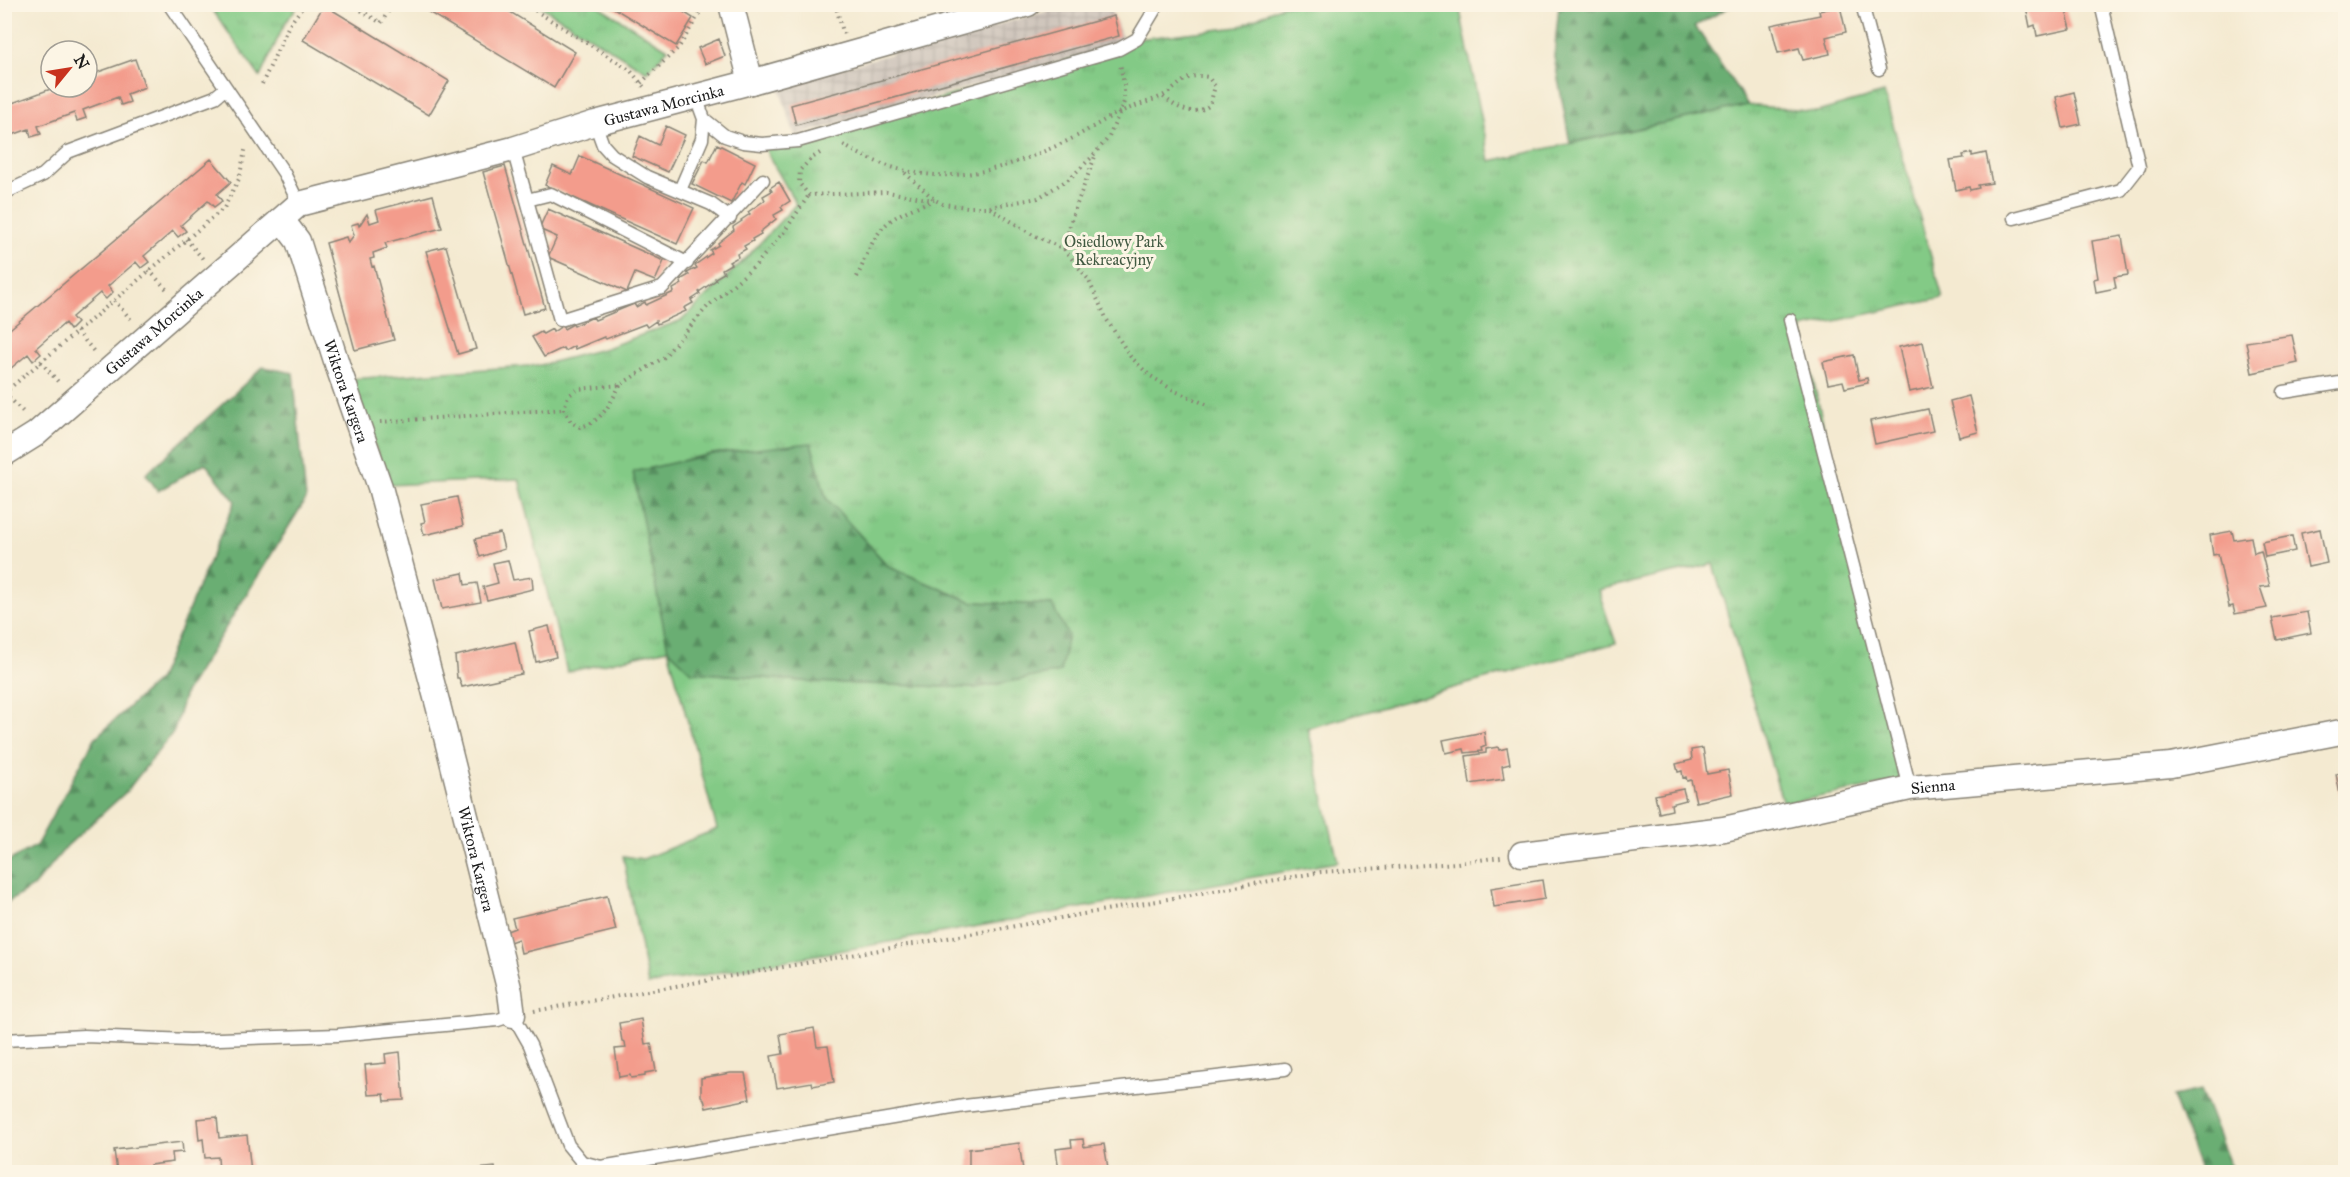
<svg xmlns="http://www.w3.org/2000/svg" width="2350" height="1177" viewBox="0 0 2350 1177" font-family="'IM FELL Great Primer',serif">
  <defs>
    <pattern id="industrial-grid" width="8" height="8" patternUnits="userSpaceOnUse" patternTransform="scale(1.5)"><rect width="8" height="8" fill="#ccc2b9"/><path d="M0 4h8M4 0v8" fill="none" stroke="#afa69e"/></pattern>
    <pattern id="grass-tufts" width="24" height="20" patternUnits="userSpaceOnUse" patternTransform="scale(1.5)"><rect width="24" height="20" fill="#83ca86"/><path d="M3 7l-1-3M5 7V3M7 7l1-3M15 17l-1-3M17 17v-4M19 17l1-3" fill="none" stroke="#71ad73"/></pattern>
    <pattern id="forest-firs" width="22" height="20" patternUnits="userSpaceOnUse" patternTransform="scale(1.5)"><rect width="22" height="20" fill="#6aae73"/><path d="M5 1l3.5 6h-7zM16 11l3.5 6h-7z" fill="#568d5e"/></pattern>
  </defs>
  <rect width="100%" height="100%" fill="#fcf5e5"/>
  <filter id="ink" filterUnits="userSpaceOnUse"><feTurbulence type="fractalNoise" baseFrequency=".0167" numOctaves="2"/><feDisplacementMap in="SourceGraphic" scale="12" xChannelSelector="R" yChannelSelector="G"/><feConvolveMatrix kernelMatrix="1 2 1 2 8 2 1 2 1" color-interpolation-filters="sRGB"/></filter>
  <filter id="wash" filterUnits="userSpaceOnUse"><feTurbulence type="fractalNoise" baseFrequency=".008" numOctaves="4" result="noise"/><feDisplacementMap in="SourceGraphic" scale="24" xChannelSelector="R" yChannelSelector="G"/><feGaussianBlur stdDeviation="1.35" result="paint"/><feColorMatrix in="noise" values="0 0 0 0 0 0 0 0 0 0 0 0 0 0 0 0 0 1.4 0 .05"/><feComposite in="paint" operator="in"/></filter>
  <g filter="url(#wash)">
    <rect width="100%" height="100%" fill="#f4ead1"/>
    <path fill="url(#industrial-grid)" d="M1070 5H1110L1124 43 795 136 778 85Z"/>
    <path fill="url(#grass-tufts)" stroke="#507351" stroke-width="1.5" fill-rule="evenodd" d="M209 5H299L285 23 260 77Z
      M538 5H597L668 49 647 72Z
      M1283 5H1459L1490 161 1747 105 1817 112 1884 93 1943 298 1802 328 1901 781 1783 804 1713 564 1598 590 1616 643 1308 728 1338 862 648 985 623 856 643 859 717 829 668 649 567 672 519 479 389 485 351 379 541 365 606 348 682 320 747 257 796 204 762 144 798 141 1137 39 1239 27ZM811 444 826 498 889 567 972 602 1052 605 1060 672 975 688 813 682 692 672 633 472 712 454Z"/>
    <path fill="url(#forest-firs)" stroke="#436548" stroke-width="1.5" d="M1559 5H1733L1695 26 1748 105 1570 143 1554 57Z
      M263 367 293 373 306 499 185 693 174 731 126 792 67 846 33 887 5 904V863L36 846 95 738 159 679 235 501 205 463 158 491 146 474Z
      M811 443 826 498 889 567 972 602 1052 605 1068 635 1060 672 975 688 813 682 692 672 668 649 633 472 712 454Z
      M2201 1090 2233 1172H2201L2172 1096Z"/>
    <g id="blocks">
      <path fill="#f39c8c" d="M428 4H497L575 52 554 88 425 10Z
        M607 4H671L693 18 676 46Z
        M2041 4H2073L2065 7 2071 29 2037 36 2035 25 2030 27 2026 7Z
        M324 5 449 81 429 115 303 40Z
        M1840 6 1846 32 1826 37 1830 54 1803 60 1799 48 1778 53 1771 25 1820 15 1819 11Z
        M1114 16 1119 36 796 125 791 105Z
        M719 39 725 56 705 64 698 48Z
        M135 59 145 87 127 94 130 102 121 105 118 97 83 110 86 118 77 121 74 113 38 126 41 134 31 137 29 129 4 138V106L56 87H87V76Z
        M2074 92 2081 124 2063 128 2056 97Z
        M666 126 685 135 668 172 632 156 640 136 658 145Z
        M717 144 755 163 745 184 742 182 731 203 692 184 704 160 708 162Z
        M1972 153V156L1986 153 1992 183 1978 185 1979 188 1970 190 1969 187 1956 190 1950 160 1964 158 1963 155Z
        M580 156 694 208 677 244 545 185 553 166 572 175Z
        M211 159 231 182 217 194 222 201 214 207 208 201 181 225 186 231 178 237 173 231 144 256 149 262 141 268 136 262 108 286 113 292 106 299 100 293 72 317 77 323 70 330 65 323 36 348 41 354 33 361 28 354 4 374V334Z
        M505 166 545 308 523 314 483 172Z
        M779 182 790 201 781 207 783 210 774 215 776 219 760 232 761 234 752 239 753 241 744 246 746 249 737 254 738 257 729 262 731 264 722 269 724 273 715 278 716 280 699 292 700 294 691 300 693 303 684 308 686 311 657 324 656 321 647 327 645 324 606 339 604 337 575 349 574 346 565 351 563 348 544 357 532 337 541 332 543 334 552 329 553 332 562 326 564 329 573 324 574 326 593 317 595 320 634 304 636 307 645 302 646 305 674 292 673 289 682 284 680 280 689 275 687 273 697 268 695 265 712 253 710 250 719 245 718 243 734 230 733 227 742 221 741 220 750 214 748 212 765 200 763 196 772 191 770 188Z
        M433 195 442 228 385 243 387 248 373 253 374 258 370 259 372 267 374 266 394 340 355 350 326 243 346 237 348 243 354 235 351 225 358 223 359 226 367 214 370 223 379 220 376 210Z
        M548 209 664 261 655 281 635 273 627 292 548 257 557 237 539 229Z
        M2122 236 2128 275 2114 277 2116 288 2096 292 2094 279 2098 278 2092 241Z
        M446 246 476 349 458 354 426 251Z
        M2292 335 2298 363 2252 373 2246 342Z
        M1923 342 1933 387 1909 392 1899 347Z
        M1854 355 1859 380 1867 378 1868 383 1845 388 1843 381 1828 384 1823 362Z
        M1969 396 1978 432 1959 437 1950 401Z
        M1928 409 1933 431 1875 444 1870 421Z
        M457 497 463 526 424 535 421 523 425 522 421 504Z
        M2320 529 2327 563 2308 567 2301 533Z
        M2232 531 2234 540 2251 537 2254 553 2261 551 2270 586 2260 587 2267 608 2235 614 2233 606 2229 607 2218 554 2213 555 2210 535Z
        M500 533 504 549 480 557 475 539Z
        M2292 536 2295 551 2265 557 2262 542Z
        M508 560 513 580 532 577 533 589 487 600 483 587 498 583 493 563Z
        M463 573 465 585 477 583 481 602 442 609 435 579Z
        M2307 612 2311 633 2277 640 2272 618Z
        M549 626 556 657 536 662 529 631Z
        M515 642 522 674 462 687 459 678H457L455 656Z
        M1484 732 1486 746 1481 748 1482 751 1465 753 1464 749 1446 753 1443 740Z
        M1498 747 1499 750 1507 748 1510 764 1502 766 1504 779 1470 784 1466 756 1486 753V749Z
        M1703 748 1707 774 1728 770 1733 794 1696 802 1691 780 1687 781 1686 777 1683 778 1682 771 1678 772 1676 764 1692 760 1691 750Z
        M2346 772V810H2343L2336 774Z
        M1683 789 1686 800 1671 804 1672 810 1659 813 1655 795Z
        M1542 880 1545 899 1494 907 1491 888Z
        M607 896 616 930 521 953 518 939 510 942 507 931 515 928 512 918Z
        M641 1019 645 1044 651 1043 656 1071 645 1073V1076L631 1078 630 1075 619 1077 615 1049 626 1048 625 1042 622 1041 619 1023Z
        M814 1028 817 1047 828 1046 834 1082 813 1086 812 1082 777 1088 771 1056 783 1054 780 1034Z
        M400 1052 404 1100 385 1101 384 1094 368 1095 365 1065 386 1063 385 1054Z
        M731 1073H745L750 1099 706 1108 704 1099 701 1096V1078Z
        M217 1117 219 1138 247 1135 251 1172H219L218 1157 205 1158 203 1139 199 1140 197 1119Z
        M1083 1139 1084 1147 1104 1144 1108 1168 1089 1172H1067V1169L1059 1171 1056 1149 1072 1147 1071 1140Z
        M182 1142 183 1152 172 1153 173 1162 150 1165 151 1172H117L114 1150Z
        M1019 1143 1023 1170 984 1172V1170L972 1172 969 1167V1149Z
        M495 1167 496 1172H469L468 1170Z"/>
    </g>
  </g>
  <g filter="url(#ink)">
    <use href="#blocks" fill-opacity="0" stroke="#888376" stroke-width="1.5"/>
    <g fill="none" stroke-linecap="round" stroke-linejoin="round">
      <defs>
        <path id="lane" d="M169 4 284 173 299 204
          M1862 4 1879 69
          M696 97 704 119 725 136 743 142 762 144 798 141 1119 49 1137 39 1158 4
          M595 123 603 145 612 155 647 177 711 204 730 218
          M513 149 560 320 662 288 763 180
          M680 190 702 139 704 119
          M4 193 43 175 68 152 215 97 226 88
          M527 200 551 194 687 263
          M2014 218 2121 190 2139 167 2101 4
          M1790 320 1910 788
          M2284 392 2346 382
          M4 1040 84 1036 190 1040 338 1035 498 1020 513 1015 530 1045 568 1145 582 1162 601 1167 964 1106 1285 1069"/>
        <g id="street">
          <path d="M731 4 751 82"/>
          <path id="s1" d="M282 220 298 241 338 367 380 487 438 705 510 992 513 1015"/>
          <path id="s2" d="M4 454 36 434 299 204 513 149 595 123 751 82 1028 4"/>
          <path id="s3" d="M1522 854 1724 829 1910 788 2171 765 2346 731"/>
        </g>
      </defs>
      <use href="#lane" stroke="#888376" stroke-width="15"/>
      <use href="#street" stroke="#888376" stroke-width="27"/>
      <path stroke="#888376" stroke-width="4" stroke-dasharray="1.5 4.5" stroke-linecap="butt" d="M351 4 381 23 393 4
        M525 4 630 70 644 87
        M835 4 844 35
        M641 83 679 47 704 6
        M262 84 289 25 305 4
        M843 145C924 193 989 178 1069 140 1086 132 1101 121 1118 113 1131 107 1146 103 1160 97 1181 88 1182 72 1208 77L1215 86 1210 105C1192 118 1178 108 1162 96
        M820 153 812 158 800 170 799 183 809 195 887 192 934 200
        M905 173 935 200 943 204 968 207H990L1038 198 1069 179 1091 158 1109 137 1124 102V84L1120 64
        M990 208 1033 235 1064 249 1072 217 1096 154
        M186 239 203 259
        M1064 249 1088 279 1107 320 1130 356 1149 375 1175 391 1208 405
        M149 270 169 292
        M857 277C864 263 869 246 878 234 890 215 914 208 934 200
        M114 300 133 322
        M77 331 96 354
        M41 362 60 384
        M620 385C610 404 602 422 580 427L571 422 564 409 568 396 578 389 620 385 663 358 708 306 755 266 784 232 809 195
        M4 393 224 208 239 179 246 146
        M5 393 25 414
        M380 422 564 409
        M534 1011 1321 872 1457 863 1501 857"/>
      <use href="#lane" stroke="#fff" stroke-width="12"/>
      <use href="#street" stroke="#fff" stroke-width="24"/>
    </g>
  </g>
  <g text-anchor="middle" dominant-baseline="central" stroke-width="6" stroke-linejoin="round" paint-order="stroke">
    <g font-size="16" fill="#1c1c1c" stroke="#fcf5e5">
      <text stroke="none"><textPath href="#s2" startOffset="765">Gustawa Morcinka</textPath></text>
      <text stroke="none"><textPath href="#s2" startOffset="194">Gustawa Morcinka</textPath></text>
      <text stroke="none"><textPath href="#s1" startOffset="184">Wiktora Kargera</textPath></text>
      <text stroke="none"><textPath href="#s3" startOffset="417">Sienna</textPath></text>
      <text stroke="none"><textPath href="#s1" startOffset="670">Wiktora Kargera</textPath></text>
    </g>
    <g font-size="16" fill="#405941" stroke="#fcf5e5">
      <text x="1114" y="241">Osiedlowy Park<tspan x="1114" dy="18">Rekreacyjny</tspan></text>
    </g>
  </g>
  <rect width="2350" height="1177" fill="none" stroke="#fcf5e5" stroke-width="24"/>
  <g transform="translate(69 69) rotate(60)"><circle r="28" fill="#fcf5e5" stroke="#a29e95" stroke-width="1.5"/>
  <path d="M0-4.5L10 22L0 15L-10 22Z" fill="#c8321e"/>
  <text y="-9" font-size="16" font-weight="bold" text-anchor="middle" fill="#1c1c1c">N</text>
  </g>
</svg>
